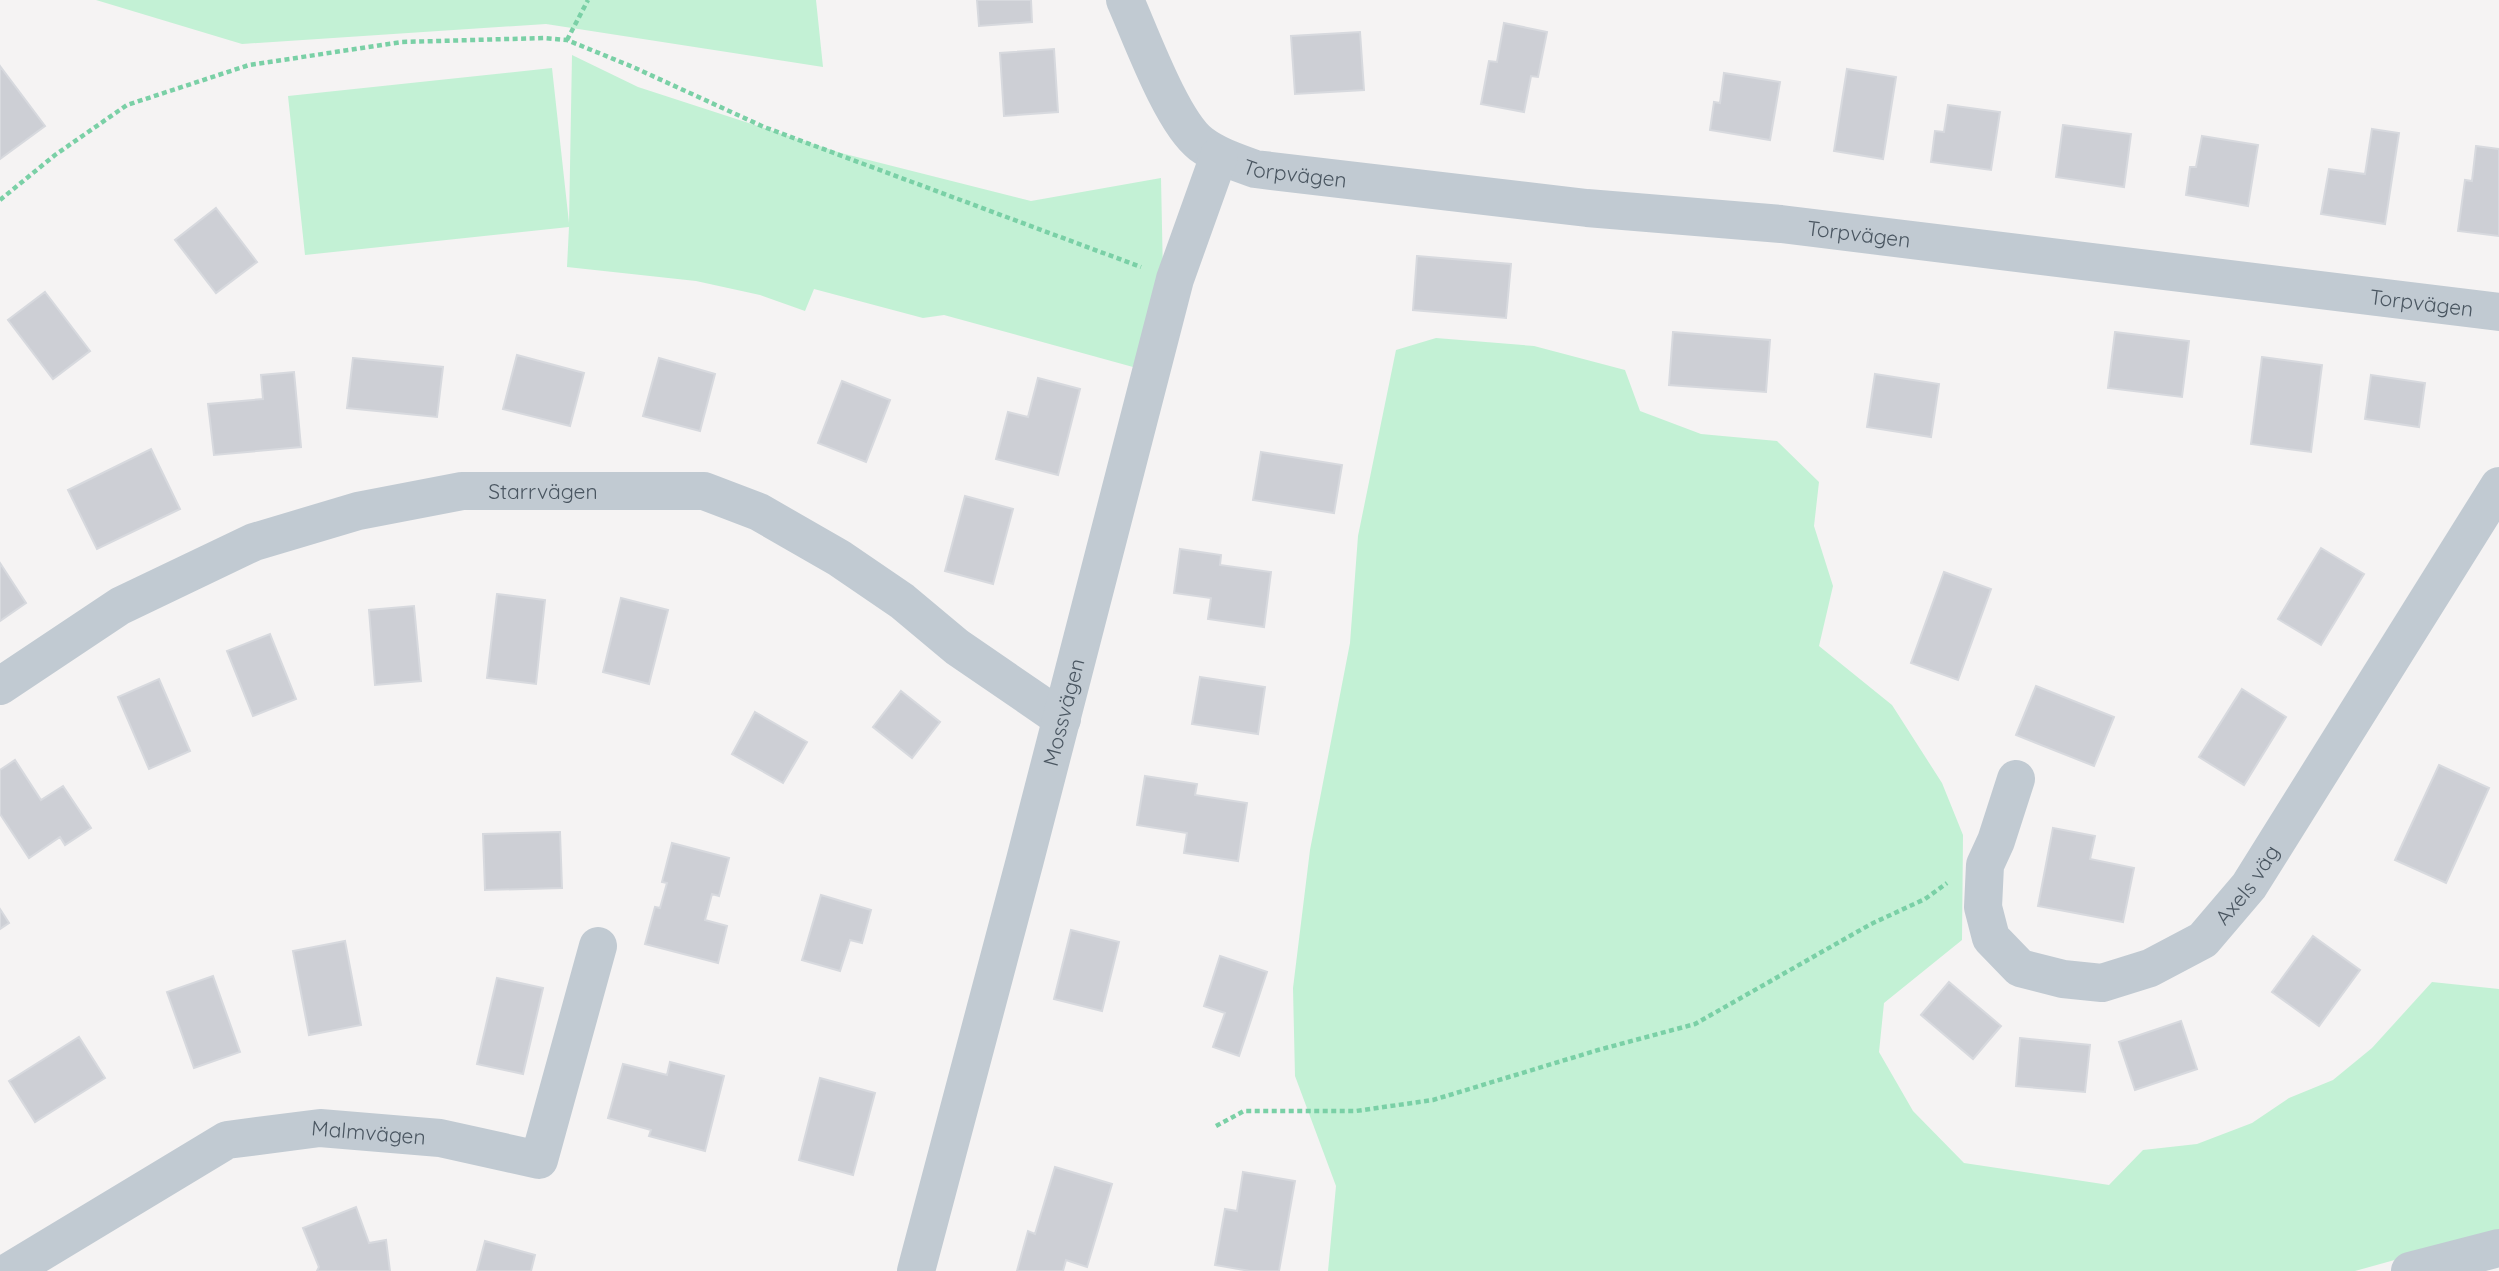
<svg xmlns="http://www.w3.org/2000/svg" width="2499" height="1271" viewBox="0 0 2499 1271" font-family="Quicksand,sans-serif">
  <rect width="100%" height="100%" fill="#f5f3f3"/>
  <path fill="#c3f1d5" d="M96 0H816L823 67 546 24 242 44Z
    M572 55 638 87 841 153 1031 201 1161 178 1163 275 1133 367 944 315 923 318 814 289 805 311 760 295 696 281 567 267 569 227 305 255 288 96 552 68 569 223Z
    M1436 338 1534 346 1625 370 1640 411 1701 434 1777 441 1819 482 1814 526 1833 586 1819 646 1892 705 1942 783 1963 835 1962 940 1884 1003 1879 1052 1913 1111 1964 1163 2109 1185 2143 1150 2197 1144 2252 1123 2289 1098 2333 1080 2372 1048 2432 982 2499 989V1231L2355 1271H1328L1336 1186 1295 1076 1293 988 1310 850 1350 643 1358 536 1396 350Z"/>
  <path fill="#cdcfd5" stroke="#d7d9de" stroke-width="2" d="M977 0H1031L1032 22 979 26Z
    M1504 23 1547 32 1538 77 1531 76 1524 112 1481 104 1489 61 1497 62Z
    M1360 32 1364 90 1295 94 1291 36Z
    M1054 49 1058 112 1004 116 1000 53Z
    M0 66 45 126 0 159Z
    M1847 69 1896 77 1883 159 1834 151Z
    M1724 73 1780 82 1770 140 1710 130 1714 102 1720 103Z
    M1948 105 2000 112 1991 170 1931 162 1935 131 1944 132Z
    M2063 125 2131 134 2124 187 2056 177Z
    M2372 129 2399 133 2385 224 2321 214 2329 169 2365 174Z
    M2202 136 2258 145 2248 206 2186 195 2190 167H2196Z
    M2476 146 2499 149V236L2458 231 2465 180 2472 181Z
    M216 208 257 262 216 293 175 240Z
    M1417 256 1511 264 1506 318 1413 310Z
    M45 292 90 351 53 379 8 320Z
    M1673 332 1770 340 1766 392 1669 385Z
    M2115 332 2189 341 2182 397 2108 388Z
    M517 355 584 373 570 426 503 409Z
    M2262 357 2322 365 2311 452 2251 444Z
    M353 358 443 367 437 417 347 408Z
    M659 358 715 374 700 431 643 416Z
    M294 372 301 447 214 455 208 404 263 399 261 375Z
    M1875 374 1939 384 1931 437 1867 427Z
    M2371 375 2425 383 2419 427 2365 419Z
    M1038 378 1080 389 1058 475 996 459 1008 412 1028 417Z
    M842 381 890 400 866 462 818 443Z
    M151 449 180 509 97 549 68 490Z
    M1261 452 1342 465 1334 513 1253 500Z
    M965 496 1013 509 993 584 945 571Z
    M2321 548 2364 574 2321 645 2278 619Z
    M1180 549 1221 555 1220 565 1271 572 1264 627 1208 619 1211 598 1174 593Z
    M0 563 26 603 0 621Z
    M1944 572 1991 589 1958 680 1911 663Z
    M497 594 545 600 536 684 487 678Z
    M621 598 668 610 649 684 603 672Z
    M414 606 421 681 375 685 369 610Z
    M270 634 296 699 253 716 227 651Z
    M1200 677 1265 687 1258 734 1192 724Z
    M159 679 190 751 149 769 118 697Z
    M2036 686 2114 717 2094 766 2016 735Z
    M2242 689 2286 717 2244 785 2199 757Z
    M901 691 940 722 912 758 873 727Z
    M755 712 807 742 783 783 732 754Z
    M15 760 41 800 63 786 91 828 65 845 60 837 29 858 0 814V770Z
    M2439 765 2489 788 2446 883 2395 860Z
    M1145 776 1197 784 1195 795 1247 803 1238 861 1184 853 1187 833 1137 825Z
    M2053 828 2095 836 2090 859 2134 868 2123 922 2038 906Z
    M560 832 562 888 485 890 483 834Z
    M672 843 729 858 719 896 712 894 705 920 727 926 718 963 645 944 655 907 660 908 667 883 662 882Z
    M821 895 871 910 862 943 850 940 840 971 802 960Z
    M0 909 9 923 0 929Z
    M1071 930 1119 942 1102 1011 1054 999Z
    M2313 936 2360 970 2319 1026 2272 992Z
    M345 941 361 1025 309 1035 293 951Z
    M1220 956 1267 972 1239 1056 1213 1047 1225 1013 1204 1006Z
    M213 976 240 1052 194 1068 167 992Z
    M497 978 543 988 523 1074 477 1064Z
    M1949 982 2001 1026 1973 1059 1921 1015Z
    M2181 1021 2197 1069 2135 1090 2119 1042Z
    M79 1037 105 1078 35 1122 9 1081Z
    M2020 1038 2090 1045 2085 1092 2016 1086Z
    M670 1062 724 1076 705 1151 649 1136 651 1130 608 1118 623 1064 667 1075Z
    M820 1078 875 1093 853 1175 799 1160Z
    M1055 1167 1112 1184 1087 1267 1066 1260 1063 1271H1017L1028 1231 1035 1234Z
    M1243 1172 1295 1181 1279 1271H1250L1215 1265 1225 1209 1237 1211Z
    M356 1207 369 1243 386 1240 390 1271H317L319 1267 303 1228Z
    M485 1241 535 1255 531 1271H477Z"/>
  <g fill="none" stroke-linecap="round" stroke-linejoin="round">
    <path stroke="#7ad0a6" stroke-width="4.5" stroke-dasharray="5 3.5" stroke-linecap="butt" d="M567 40 588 0
      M0 200 55 155 127 105 249 65 402 42 544 38 567 40 633 67 764 127 1141 267
      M1216 1126 1244 1111H1356L1433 1100 1598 1050 1695 1024 1871 924 1925 899 1947 883"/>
    <g stroke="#c1cad2" stroke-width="38">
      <path id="s1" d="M1125 0C1141 36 1172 122 1201 144 1217 156 1236 162 1255 169L1587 208 1781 224 2499 312"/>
      <path id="s2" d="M0 686 120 606 254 542 358 511 462 491H704L759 512 839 558 902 601 957 647 1062 719"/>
      <path id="s3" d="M2016 779 1996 841 1985 865 1983 907 1991 938 2020 968 2063 979 2102 983 2150 968 2203 940 2249 886 2499 486"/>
      <path id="s4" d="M10 1271 227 1140 320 1128 440 1138 539 1160 598 946"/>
      <path id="s5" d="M916 1271 1025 860 1175 279 1219 156"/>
      <path d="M2410 1271 2499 1248"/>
    </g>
  </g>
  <g text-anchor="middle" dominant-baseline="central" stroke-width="7" stroke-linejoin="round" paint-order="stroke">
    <g font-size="21" fill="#4a5661" stroke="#fff">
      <text stroke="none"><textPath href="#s1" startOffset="264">Torpvägen</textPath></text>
      <text stroke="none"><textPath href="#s1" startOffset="831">Torpvägen</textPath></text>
      <text stroke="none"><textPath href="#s1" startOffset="1398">Torpvägen</textPath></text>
      <text stroke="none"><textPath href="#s2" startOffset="588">Starrvägen</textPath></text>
      <text stroke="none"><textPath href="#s5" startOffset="578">Mossvägen</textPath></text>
      <text stroke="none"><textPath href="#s3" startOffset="472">Axels väg</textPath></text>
      <text stroke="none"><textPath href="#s4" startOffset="396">Malmvägen</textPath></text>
    </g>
  </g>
</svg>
